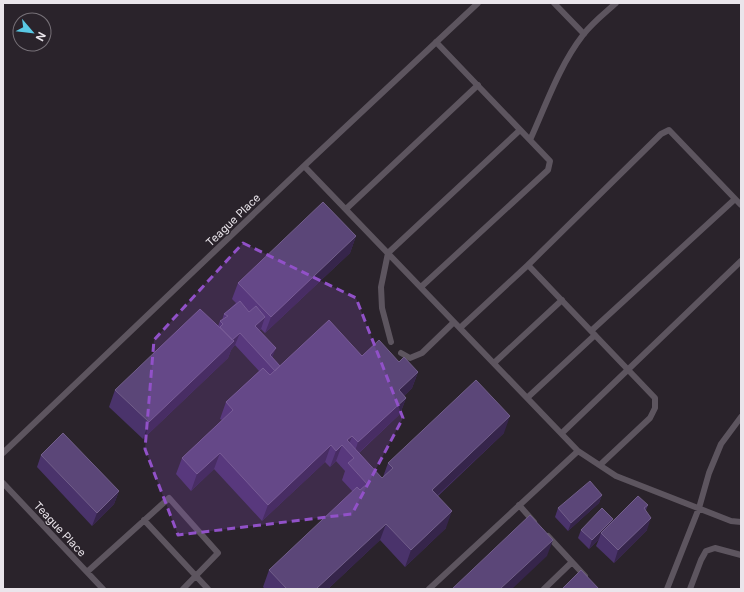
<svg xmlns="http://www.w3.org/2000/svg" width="744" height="592" viewBox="0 0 744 592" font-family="Inter,sans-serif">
  <rect width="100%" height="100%" fill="#2a232b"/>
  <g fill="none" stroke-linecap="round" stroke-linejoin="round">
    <path stroke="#5d555f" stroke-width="6" d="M554 3 584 34
      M530 140C546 105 559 66 583 35 592 23 605 13 616 3
      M304 166 578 451 616 476 731 521 741 522
      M346 209 478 85
      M528 265 661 134 669 130 741 205
      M421 287 548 170 550 161 436 42
      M460 328 528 265 655 398V408L650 418 600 465
      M591 331 735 199
      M391 342 382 308 381 287 388 253 520 130
      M401 353 410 358 422 353 454 322
      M494 363 562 300
      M527 398 595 335
      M562 433 741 261
      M3 453 304 166 478 3
      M3 483 103 589
      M519 505 534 522
      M144 520 208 589
      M548 536 585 576
      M87 572 169 498 218 553 183 589
      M429 589 578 451
      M544 589 572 562
      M667 589 699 508 709 473 721 444 741 417
      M690 589 701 560 706 551 715 548 741 555"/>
  </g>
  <path fill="#4a336b" d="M356 236 350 253 265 333 261 329 259 331 273 358 280 366 362 356 399 362 418 372 412 388 404 396 406 398 400 414 359 453 382 478 383 477 388 463 504 433 438 496 446 528 405 567 380 540 328 589H265L263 587 269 570 353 492 342 480 345 471 336 461 330 467 325 462 262 521 214 469 191 491 176 474 182 458 222 420 220 419 226 402 259 371 235 345 231 350 228 358 143 439 109 407 115 390 218 326 220 321 222 320 224 314 236 303 232 299 238 283Z
    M41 455 119 491 114 504 92 526 37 467Z
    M602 495 599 503 568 531 555 517 558 508Z
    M648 505 646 510 647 530 614 563 596 546 599 539 589 549 578 538 581 530 613 519 612 522Z"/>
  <path fill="#36254b" d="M356 236 350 253 265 333 271 317Z
    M265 317 261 329 251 339 255 326Z
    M240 333 235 345 231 350 228 358 143 439 149 422Z
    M276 348 271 361 270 355Z
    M418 372 412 388 393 407 399 390Z
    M406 398 400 414 354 457H353L358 442Z
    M510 416 504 433 426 506 432 490Z
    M352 436 347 450V440Z
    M331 445 325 462 262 521 268 505Z
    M342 445 336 461 330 467 336 451Z
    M220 453 214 469 191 491 197 474Z
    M119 491 114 504 92 526 97 513Z
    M602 495 599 503 568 531 571 523Z
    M452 511 446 528 405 567 411 550Z
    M651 518 647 530 614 563 618 550Z
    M613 519 610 528 601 533 599 539 589 549 592 540Z
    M386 524 380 540 328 589H316Z
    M553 540 547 556 512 589H500Z"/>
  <path fill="#5b4678" stroke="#725f8a" d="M323 202 356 236 271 317 238 283Z
    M240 301 249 312 256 306 265 317 255 326 276 348 270 355 280 366 275 371 240 333 232 340 220 327 223 324 220 321 228 316 224 314Z
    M200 309 234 341 149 422 115 390Z
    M329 320 362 356 379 340 399 362 404 357 418 372 399 390 406 398 358 442 352 436 347 440 382 478 393 468 388 463 476 380 510 416 432 490 452 511 411 550 386 524 316 589H287L269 570 357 487 360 490 367 484 348 463 354 458 342 445 336 451 331 445 268 505 220 453 197 474 182 458 233 410 226 402 263 368 270 375Z
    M63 433 119 491 97 513 41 455Z
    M590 481 602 495 571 523 558 508Z
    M638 496 648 505 644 508 651 518 618 550 601 533Z
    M602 508 613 519 592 540 581 530Z
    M530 515 553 540 500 589H452Z
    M581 570 599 589H562Z"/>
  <path fill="#9151c8" fill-opacity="0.2" stroke="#9151c8" stroke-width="3" stroke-dasharray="8 5" stroke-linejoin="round" d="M243 243 356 298 403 418 352 514 178 535 145 449 154 340Z"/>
  <g text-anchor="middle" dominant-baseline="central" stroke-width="3" stroke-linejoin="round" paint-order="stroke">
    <g font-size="11" fill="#eae5eb" stroke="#2a232b">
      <text transform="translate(233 220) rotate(-44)">Teague Place</text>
      <text transform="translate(60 529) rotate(47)">Teague Place</text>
    </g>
  </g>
  <rect width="744" height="592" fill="none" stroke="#eae5eb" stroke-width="8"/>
  <g transform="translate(32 32) rotate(118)"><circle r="19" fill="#2a232b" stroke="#777178"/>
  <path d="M0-3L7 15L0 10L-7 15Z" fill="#59c8e4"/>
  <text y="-6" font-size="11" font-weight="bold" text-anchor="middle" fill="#eae5eb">N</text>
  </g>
</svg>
